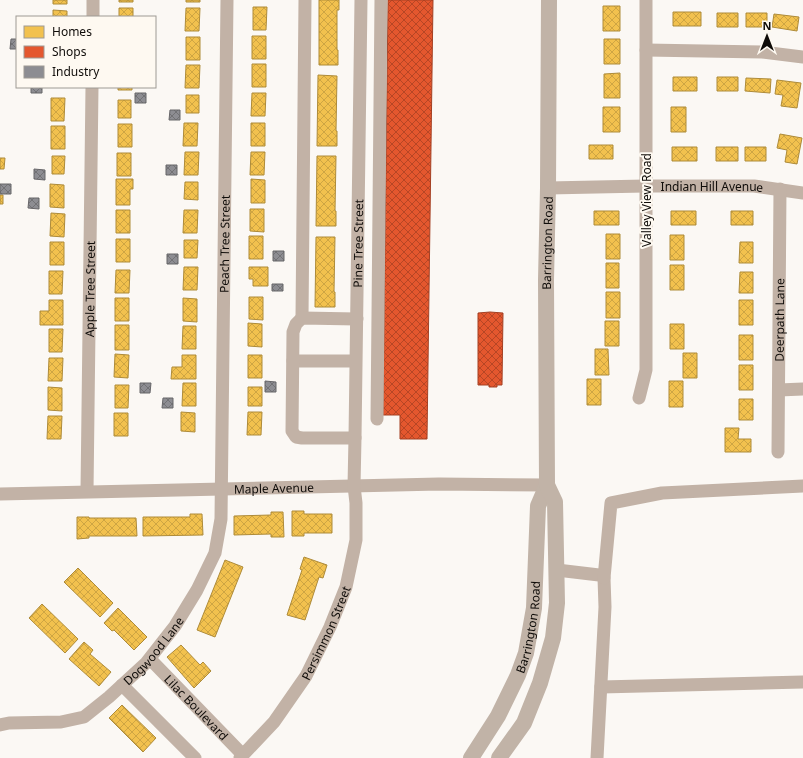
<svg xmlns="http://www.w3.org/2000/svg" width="803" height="758" viewBox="0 0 803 758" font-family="'Noto Sans',sans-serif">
  <defs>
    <pattern id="homes-cross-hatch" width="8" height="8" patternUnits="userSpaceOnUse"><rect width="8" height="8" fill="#f2c14e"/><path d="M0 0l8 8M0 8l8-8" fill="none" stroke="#cea543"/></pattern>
    <pattern id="shops-cross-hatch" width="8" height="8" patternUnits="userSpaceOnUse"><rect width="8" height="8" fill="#e4572e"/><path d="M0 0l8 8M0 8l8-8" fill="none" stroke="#b74625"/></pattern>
    <pattern id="industry-cross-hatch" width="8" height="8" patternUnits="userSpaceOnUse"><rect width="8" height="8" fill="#8d8d92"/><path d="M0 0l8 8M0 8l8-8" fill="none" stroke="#727275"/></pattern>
  </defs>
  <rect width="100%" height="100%" fill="#fbf8f4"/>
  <path fill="url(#homes-cross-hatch)" stroke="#ae8b39" d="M53 0H67V4H53Z
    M119 0H133V2H119Z
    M186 0H200V2H186Z
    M319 0H339V10H337V50H338V65H319Z
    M603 6H620V31H603Z
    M253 7H267L266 30H253Z
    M119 8H133V17H119Z
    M186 8H200L199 31H185Z
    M53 10 67 11V17H53Z
    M673 12H701V26H673Z
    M717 13H738V27H717Z
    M746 13H767V27H746Z
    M774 14 799 17 797 31 772 27Z
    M252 36H266V59H252Z
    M186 37H200V60H186Z
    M604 39H620V64H604Z
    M252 64H266V87H252Z
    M186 65H200L199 88H185Z
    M620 73V98H604V74Z
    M318 75 337 76 336 131H337V146H317Z
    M673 77H697V91H673Z
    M717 77H738V91H717Z
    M746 78 771 79 770 93 745 91Z
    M777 80 801 83 797 108 781 106 783 95 775 94Z
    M118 87H132V90H118Z
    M252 93H266L265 116H251Z
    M186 95H199V113H186Z
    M51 98H65L64 121H51Z
    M118 100H131V118H118Z
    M603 107H620V132H603Z
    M671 107H686V132H671Z
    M184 123H198L197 146H183Z
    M251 123H265V146H251Z
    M118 124H132V147H118Z
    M51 126H65V149H51Z
    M780 134 802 138 797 164 785 162 787 150 777 148Z
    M589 145H613V159H589Z
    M672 147H697V161H672Z
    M716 147H738V161H716Z
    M745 147H766V161H745Z
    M185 152H199L198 175H184Z
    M251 152H265L264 175H250Z
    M117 153H131V176H117Z
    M52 156H65L64 174H52Z
    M317 156H336L335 211H336V226H316Z
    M0 158H5L4 169H0Z
    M116 179H133V189H130V205H116Z
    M251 179 265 180V203H251Z
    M185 182H198V200L184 199Z
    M50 184 64 185V208L50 207Z
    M0 195H3V204H0Z
    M250 209H264V232L250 231Z
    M116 210H130V233H116Z
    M184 210H198L197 233H183Z
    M594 211H619V225H594Z
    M671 211H696V225H671Z
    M731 211H753V225H731Z
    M51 213 65 214 64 237 50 236Z
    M606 234H620V259H606Z
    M670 235H684V260H670Z
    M249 236H263V259H249Z
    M316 237H335L334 292H335V307H315Z
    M116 239H130V262H116Z
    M184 240H198L197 258H184Z
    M50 242H64V265H50Z
    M740 242H753V263H739Z
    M606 263H619V288H606Z
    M670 265H684V290H670Z
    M184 267H198L197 290H183Z
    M249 267H268V286H253V279H249Z
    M116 270H130L129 293H115Z
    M49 271H63L62 294H49Z
    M740 272H753V293H739Z
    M606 292H620V318H606Z
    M249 297H263V320L249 319Z
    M115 298H129V321H115Z
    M183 298 197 299V322L183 321Z
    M49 300H63V325H40V311H49Z
    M739 300H753V325H739Z
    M605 321H619V346H605Z
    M248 323 262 324V347L248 346Z
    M670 324H684V349H670Z
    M115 325H129V350H115Z
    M183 326H196V349H182Z
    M49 329H63L62 352H49Z
    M739 335H753V360H739Z
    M595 349H608L609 375H595Z
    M683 353H697V378H683Z
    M115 354 129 355 128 378 114 377Z
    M182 355H196V379H171L172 367H182Z
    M248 355H262V378H248Z
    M49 358H63L62 381H48Z
    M739 365H753V390H739Z
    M587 379H601V405H587Z
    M669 381H683V407H669Z
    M183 383H196V406H182Z
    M115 385H129L128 408H115Z
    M48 387 62 388V411L48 410Z
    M248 387H262V406H248Z
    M739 399H753V420H739Z
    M181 412 195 413V432L181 431Z
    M248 412H262L261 435H247Z
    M114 413H128V436H114Z
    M48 416H62L61 439H47Z
    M725 428H739L738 439H751V452H725Z
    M292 511H304V514H332V533H304V536H292Z
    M271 512H283L284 537H271V534L234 535V516L271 515Z
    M190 514H202L203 535 143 536V517H190Z
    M77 517H89V518H136L137 536H89V538L77 539Z
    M304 557 327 565 323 578 319 577 305 620 287 615 302 570 300 569Z
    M225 560 243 567 215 637 197 630Z
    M78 568 113 603 100 617 64 582Z
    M42 604 78 639 65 653 29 618Z
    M118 608 147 637 134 650 114 630 112 631 104 623Z
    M84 642 93 650 90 654 111 672 99 686 69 659Z
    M181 645 200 665 203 662 211 671 194 688 167 657Z
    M122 705 156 738 143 752 109 718Z"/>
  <path fill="url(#shops-cross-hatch)" stroke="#a44023" d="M388 0H433L427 439H400V415H383Z
    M490 312 503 313 502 385H497V387H489V385H478V313Z"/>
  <path fill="url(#industry-cross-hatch)" stroke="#676669" d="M11 39H17V49H10Z
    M31 87H42V93H31Z
    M135 93H146V103H135Z
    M170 110H180V120H169Z
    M166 165H177V175H166Z
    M34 169 45 170V180L34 179Z
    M0 184H11V194H0Z
    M29 198H39V209L28 208Z
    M273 251H284V261H273Z
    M167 254H178V264H167Z
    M272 284H283V291H272Z
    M265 381 276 382V392H265Z
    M140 383H151L150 393H140Z
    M163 398H173V408H162Z"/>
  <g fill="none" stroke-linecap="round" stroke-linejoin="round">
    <g stroke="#c2b2a6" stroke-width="13">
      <path d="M93 17V0"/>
      <path d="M646 50 762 52 803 57"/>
      <path id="s1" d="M548 188 645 186H754L803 193"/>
      <path d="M302 318 305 0"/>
      <path d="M293 361H355"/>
      <path d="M779 390 803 389"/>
      <path d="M639 398 646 370V0"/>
      <path d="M377 419 381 0"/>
      <path d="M355 438H302L296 437 292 431 293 332 296 324 302 318 357 319"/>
      <path id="s2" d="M778 452 780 189"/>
      <path id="s3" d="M87 491 92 87"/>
      <path id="s4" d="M0 494 439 484 547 485"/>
      <path d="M557 570 599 575 604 578 605 607 597 758"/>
      <path d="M604 578 611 503 662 493 803 486"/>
      <path id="s5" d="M150 659 243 755"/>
      <path d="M122 685 195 758"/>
      <path d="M601 687 803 682"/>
      <path id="s6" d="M0 725 9 723 61 722 84 717 109 697 146 663 175 626 197 590 215 553 221 519 227 0"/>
      <path id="s7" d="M240 758 274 722 306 676 330 627 346 587 356 540V503L354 486 355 438 361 0"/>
    </g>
    <g stroke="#c1b3a7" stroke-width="16">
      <path id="s8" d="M471 758 498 716 518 675 526 653 534 608 538 506 547 485"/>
      <path id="s9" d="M499 758 524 723 540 683 553 638 557 603 555 502 547 485 546 280 548 188 549 0"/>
    </g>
  </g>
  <g text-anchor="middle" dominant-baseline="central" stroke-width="4" stroke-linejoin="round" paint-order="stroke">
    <g font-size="12" fill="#0f0c09" stroke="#fef9f1">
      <text stroke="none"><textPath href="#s1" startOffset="164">Indian Hill Avenue</textPath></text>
      <text transform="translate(646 200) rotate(-90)">Valley View Road</text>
      <text stroke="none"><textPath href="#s7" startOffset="548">Pine Tree Street</textPath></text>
      <text stroke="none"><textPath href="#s9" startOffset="530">Barrington Road</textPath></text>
      <text stroke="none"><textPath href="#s6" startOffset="607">Peach Tree Street</textPath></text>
      <text stroke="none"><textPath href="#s3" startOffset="202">Apple Tree Street</textPath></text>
      <text stroke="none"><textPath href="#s2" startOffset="132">Deerpath Lane</textPath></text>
      <text stroke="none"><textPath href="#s4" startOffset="274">Maple Avenue</textPath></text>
      <text stroke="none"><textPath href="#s8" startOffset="145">Barrington Road</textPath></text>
      <text stroke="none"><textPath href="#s7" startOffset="153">Persimmon Street</textPath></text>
      <text stroke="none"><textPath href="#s6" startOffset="181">Dogwood Lane</textPath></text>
      <text stroke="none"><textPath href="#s5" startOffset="67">Lilac Boulevard</textPath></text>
    </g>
  </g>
  <rect x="16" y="16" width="140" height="72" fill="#fef9f1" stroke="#9e9a94"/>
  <rect x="24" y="26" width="20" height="12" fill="#f2c14e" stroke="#9e9a94"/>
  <text x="52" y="36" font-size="12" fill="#0f0c09">Homes</text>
  <rect x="24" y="46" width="20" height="12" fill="#e4572e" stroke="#9e9a94"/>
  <text x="52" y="56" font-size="12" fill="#0f0c09">Shops</text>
  <rect x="24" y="66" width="20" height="12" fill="#8d8d92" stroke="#9e9a94"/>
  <text x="52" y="76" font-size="12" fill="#0f0c09">Industry</text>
  <g transform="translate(767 36)" stroke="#fef9f1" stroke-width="3" paint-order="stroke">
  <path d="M0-3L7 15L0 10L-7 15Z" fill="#0f0c09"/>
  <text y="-6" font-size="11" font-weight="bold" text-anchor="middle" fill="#0f0c09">N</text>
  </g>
</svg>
